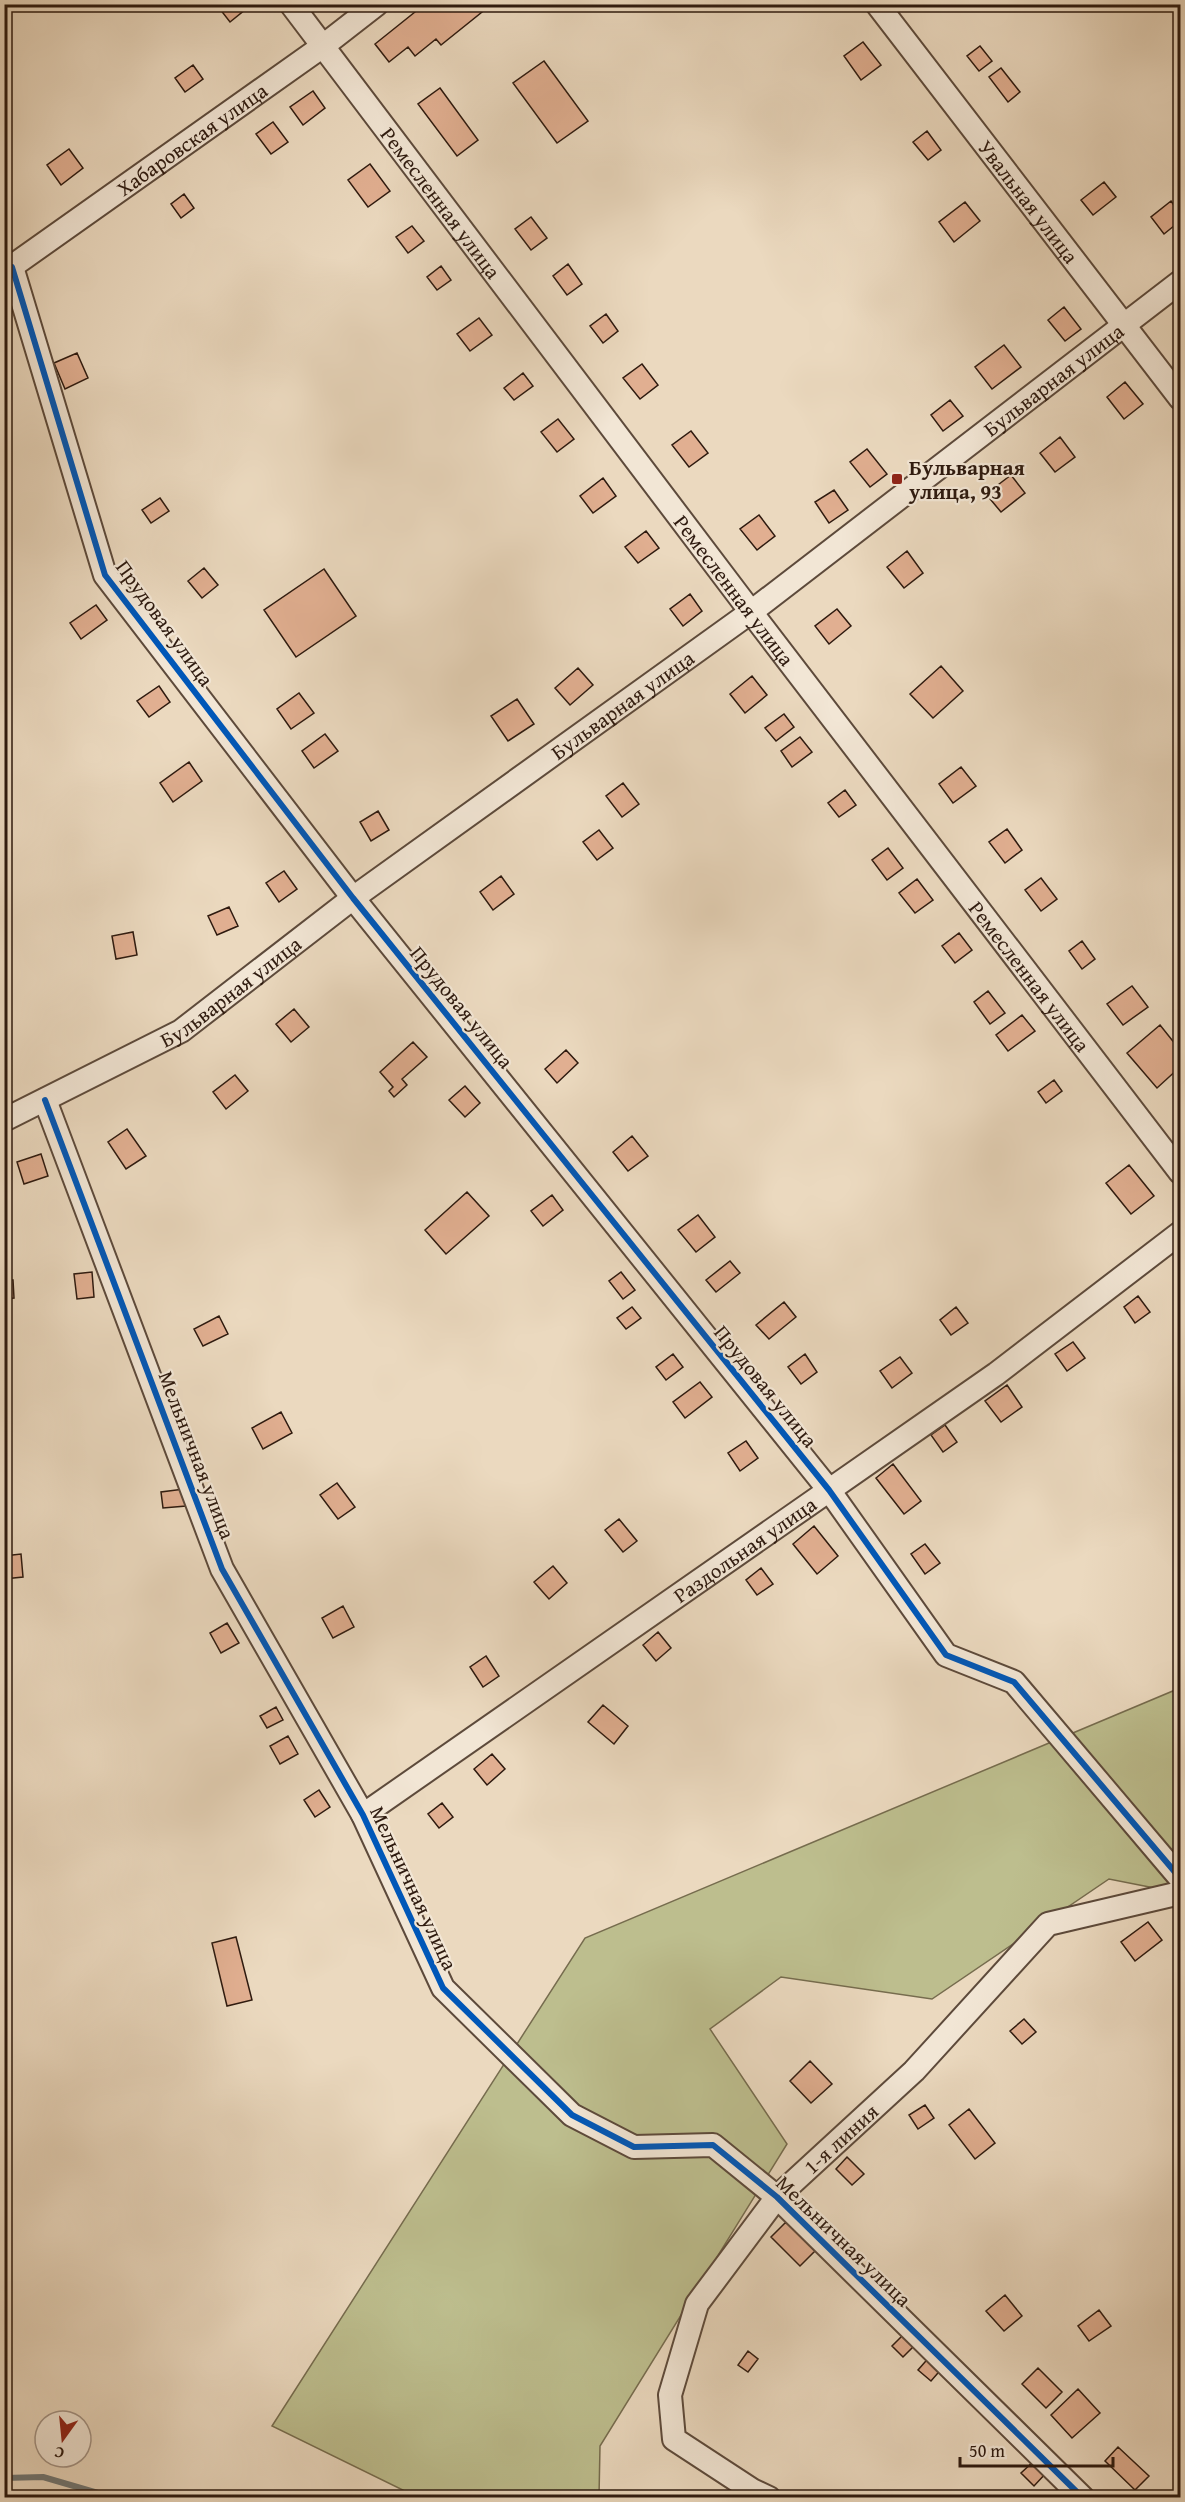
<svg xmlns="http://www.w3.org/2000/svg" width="1185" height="2502" viewBox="0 0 1185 2502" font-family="'Gentium Book Plus',serif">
  <rect width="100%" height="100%" fill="#ebd9bf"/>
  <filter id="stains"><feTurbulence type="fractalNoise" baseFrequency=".00333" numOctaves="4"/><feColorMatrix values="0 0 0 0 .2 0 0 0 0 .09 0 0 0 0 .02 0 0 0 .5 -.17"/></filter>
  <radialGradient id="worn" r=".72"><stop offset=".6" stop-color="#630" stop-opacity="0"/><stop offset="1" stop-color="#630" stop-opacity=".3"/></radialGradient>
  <path fill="#bdbe8e" stroke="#766c4e" stroke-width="1.5" d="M1180 1688V1893L1109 1879 932 1999 781 1977 710 2029 787 2144 600 2446 599 2497H417L272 2426 585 1938Z"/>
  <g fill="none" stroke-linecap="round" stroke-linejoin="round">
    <path stroke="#717877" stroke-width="6" d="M4 2478 43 2477 115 2498"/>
  </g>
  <path fill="#e1af91" stroke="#2e1a0f" stroke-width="1.5" d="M216 4H243L246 9 230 22Z
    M425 4H492L441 45 436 39 415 56 408 47 389 62 375 44Z
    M863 42 881 65 861 80 844 56Z
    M980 46 992 61 979 71 967 56Z
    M544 61 588 121 557 143 513 83Z
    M193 65 203 79 185 92 175 78Z
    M1001 68 1020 92 1008 102 989 77Z
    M440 88 478 140 457 156 418 104Z
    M313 91 325 108 303 125 290 107Z
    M273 122 288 142 271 154 256 134Z
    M927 131 941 150 928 160 913 142Z
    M69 149 83 168 61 185 47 165Z
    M370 164 390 191 368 207 348 180Z
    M1104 182 1116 197 1093 215 1081 200Z
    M184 194 194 208 181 218 171 204Z
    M1171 201 1180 214V221L1164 234 1151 217Z
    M965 202 980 221 954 242 939 222Z
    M531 217 547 238 531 250 515 229Z
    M412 226 424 241 408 253 396 237Z
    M568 264 582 284 567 295 553 276Z
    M441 266 451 280 437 290 427 277Z
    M1064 307 1081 329 1065 341 1048 320Z
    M606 314 618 331 603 343 590 326Z
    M479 318 492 335 470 351 457 334Z
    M1004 345 1021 367 992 389 975 367Z
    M77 353 88 378 65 389 54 363Z
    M642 364 658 385 640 399 623 378Z
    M523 373 533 386 514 400 504 388Z
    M1125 382 1143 404 1124 419 1107 397Z
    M950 400 963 416 943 431 931 415Z
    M558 419 574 439 557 452 541 432Z
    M691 431 708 453 689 467 672 445Z
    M1060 437 1075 457 1055 472 1040 453Z
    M867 449 887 474 870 487 850 462Z
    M1011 475 1025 493 1001 512 986 494Z
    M603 478 616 496 593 513 580 496Z
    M834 490 848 510 829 523 815 502Z
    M160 498 169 511 151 523 142 510Z
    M759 515 775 536 757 550 740 529Z
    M646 531 659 548 638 563 625 547Z
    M907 551 923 573 904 588 887 567Z
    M204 568 218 585 202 598 188 581Z
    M324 569 356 616 296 657 264 610Z
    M690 594 702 611 683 626 670 609Z
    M96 605 107 620 81 639 70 623Z
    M837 609 851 626 829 644 815 626Z
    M941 666 963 691 933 718 910 694Z
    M578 668 593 685 570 705 555 688Z
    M752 676 767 695 745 713 730 694Z
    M159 686 170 702 149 717 137 701Z
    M299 693 314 713 291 729 277 709Z
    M517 699 534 724 508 741 491 716Z
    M784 714 794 727 776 741 765 728Z
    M325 734 338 751 314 768 302 751Z
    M800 737 812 752 792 767 781 751Z
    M189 762 202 781 173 802 160 783Z
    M961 767 976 786 953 803 939 784Z
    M623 783 639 804 622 817 606 796Z
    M845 790 856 805 839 817 828 803Z
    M378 811 389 830 371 841 360 822Z
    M1007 829 1022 850 1005 863 989 842Z
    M599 830 613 848 597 860 583 842Z
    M888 848 903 868 887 880 872 860Z
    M284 871 297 889 279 902 266 883Z
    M501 876 514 894 493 910 480 892Z
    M1041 878 1057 899 1041 911 1025 890Z
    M917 879 933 900 915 913 899 893Z
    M229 907 238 926 217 935 208 916Z
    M133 932 137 955 116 959 112 936Z
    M959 933 972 950 955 963 942 946Z
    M1082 941 1095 959 1082 969 1069 951Z
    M1132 986 1148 1007 1123 1025 1107 1004Z
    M988 991 1005 1013 990 1024 974 1002Z
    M294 1009 309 1027 291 1042 276 1024Z
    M1022 1015 1035 1031 1008 1051 996 1035Z
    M1160 1025 1180 1050V1067L1157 1088 1127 1053Z
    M413 1042 427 1057 402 1079 407 1085 394 1097 389 1091 393 1087 380 1072Z
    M566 1050 578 1063 557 1083 545 1069Z
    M235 1075 248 1091 226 1109 213 1092Z
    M1054 1080 1062 1091 1046 1103 1038 1092Z
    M465 1086 480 1103 465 1117 449 1100Z
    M127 1129 146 1156 126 1169 108 1142Z
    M632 1136 648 1156 628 1171 613 1152Z
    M41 1154 48 1176 24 1184 17 1162Z
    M1129 1165 1154 1196 1131 1214 1106 1183Z
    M467 1192 489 1216 446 1254 425 1230Z
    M552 1195 563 1210 543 1226 531 1211Z
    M698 1215 715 1237 696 1252 678 1230Z
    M730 1261 740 1273 716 1292 706 1280Z
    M92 1272 94 1297 77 1299 74 1274Z
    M621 1272 635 1290 623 1299 609 1281Z
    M4 1280H13L14 1298 4 1299Z
    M1138 1296 1150 1312 1135 1323 1124 1307Z
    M784 1302 796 1317 769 1339 756 1325Z
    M632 1307 641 1318 626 1329 617 1318Z
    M956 1307 968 1323 951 1335 940 1320Z
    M219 1316 228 1334 203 1346 194 1329Z
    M1073 1342 1085 1358 1067 1371 1055 1354Z
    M673 1354 683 1367 666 1380 656 1367Z
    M805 1354 817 1372 801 1384 788 1367Z
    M900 1357 912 1373 892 1388 880 1371Z
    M700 1382 712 1397 685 1418 673 1402Z
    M1007 1385 1022 1407 1001 1422 985 1401Z
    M281 1412 292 1433 263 1449 252 1428Z
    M945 1425 957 1442 943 1452 931 1435Z
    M746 1441 758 1458 740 1471 728 1453Z
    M893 1464 921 1501 904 1514 876 1478Z
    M337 1483 355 1507 338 1519 320 1495Z
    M184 1489 186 1506 163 1508 161 1492Z
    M619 1519 637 1541 623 1552 605 1530Z
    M814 1526 838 1556 817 1574 793 1544Z
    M925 1544 940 1563 925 1574 911 1554Z
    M21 1554 23 1577 4 1579V1556Z
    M553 1566 567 1583 549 1599 534 1582Z
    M761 1568 773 1584 757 1595 746 1580Z
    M343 1606 354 1627 333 1638 322 1618Z
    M227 1623 239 1643 221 1653 210 1633Z
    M658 1632 671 1648 656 1661 643 1645Z
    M486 1656 499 1676 483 1687 470 1667Z
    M603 1705 628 1726 614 1744 588 1722Z
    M276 1707 283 1720 267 1728 260 1716Z
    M288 1736 298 1754 280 1764 270 1746Z
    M492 1754 505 1769 487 1785 474 1769Z
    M319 1790 330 1807 315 1817 304 1800Z
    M442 1803 453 1817 439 1828 428 1814Z
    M1148 1922 1162 1940 1135 1961 1121 1942Z
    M236 1937 252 2000 227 2006 212 1943Z
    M1024 2019 1036 2032 1022 2044 1010 2031Z
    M810 2061 832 2084 811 2103 790 2081Z
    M925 2105 934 2118 918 2129 909 2115Z
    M969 2109 995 2143 975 2159 949 2125Z
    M847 2157 864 2174 852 2185 836 2169Z
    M786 2222 815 2251 800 2266 771 2237Z
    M1005 2295 1022 2316 1004 2331 986 2311Z
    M1099 2310 1111 2326 1089 2341 1078 2326Z
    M903 2335 914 2346 903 2357 892 2346Z
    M748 2351 758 2359 748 2372 738 2365Z
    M932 2354 944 2366 931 2381 918 2370Z
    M1038 2368 1062 2392 1046 2408 1022 2384Z
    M1078 2389 1100 2413 1072 2438 1051 2415Z
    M1118 2447 1149 2476 1135 2490 1105 2461Z
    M1035 2460 1047 2472 1034 2486 1021 2473Z"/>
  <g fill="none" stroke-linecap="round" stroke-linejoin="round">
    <defs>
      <g id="minor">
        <path id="s1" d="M291 4 751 612 1180 1172"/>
        <path id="s2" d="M877 4 1180 398"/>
        <path d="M12 267 105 575 353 898 829 1490 946 1655 1014 1682 1180 1878"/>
        <path id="s3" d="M4 272 323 46 377 4"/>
        <path d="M45 1100 222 1569 363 1815 443 1988 572 2115 634 2147 713 2145 777 2197 1083 2498"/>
        <path id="s4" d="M4 1120 181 1031 353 898 751 612 1180 282"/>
        <path id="s5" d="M363 1815 996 1374 1180 1233"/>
        <path id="s6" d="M769 2498 752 2490 674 2439 670 2395 697 2304 777 2197 914 2071 1048 1924 1180 1893"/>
      </g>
    </defs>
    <use href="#minor" stroke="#5d4a3b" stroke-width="26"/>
    <use href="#minor" stroke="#f2e6d5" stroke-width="22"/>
    <defs>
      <path id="cycleway" d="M12 267 105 575 353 898 829 1490 946 1655 1014 1682 1180 1878
        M45 1100 222 1569 363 1815 443 1988 572 2115 634 2147 713 2145 777 2197 1083 2498"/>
    </defs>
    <use href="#cycleway" stroke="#f2e6d5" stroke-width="10"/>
    <use href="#cycleway" stroke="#0057b8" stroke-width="6"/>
  </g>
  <rect fill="#8f2418" stroke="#f2e6d5" stroke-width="2" x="891" y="473" width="12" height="12" rx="3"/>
  <g text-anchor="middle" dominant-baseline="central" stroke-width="4.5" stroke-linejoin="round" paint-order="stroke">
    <g font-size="21" fill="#2e1a0f" stroke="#f2e6d5">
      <text stroke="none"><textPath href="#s3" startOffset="230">Хабаровская улица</textPath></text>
      <text stroke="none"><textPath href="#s2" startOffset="249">Увальная улица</textPath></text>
      <text stroke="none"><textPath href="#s1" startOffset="249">Ремесленная улица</textPath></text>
      <text stroke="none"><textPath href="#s4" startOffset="1287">Бульварная улица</textPath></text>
      <text stroke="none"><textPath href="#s1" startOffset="735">Ремесленная улица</textPath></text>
      <text transform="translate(165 623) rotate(54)">Прудовая улица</text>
      <text stroke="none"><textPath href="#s4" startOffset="747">Бульварная улица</textPath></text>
      <text stroke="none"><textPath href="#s1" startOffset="1221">Ремесленная улица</textPath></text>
      <text stroke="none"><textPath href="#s4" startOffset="261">Бульварная улица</textPath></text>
      <text transform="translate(462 1007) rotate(51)">Прудовая улица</text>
      <text transform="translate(766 1386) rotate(51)">Прудовая улица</text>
      <text transform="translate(197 1455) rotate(69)">Мельничная улица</text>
      <text stroke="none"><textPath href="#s5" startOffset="465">Раздольная улица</textPath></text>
      <text transform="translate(414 1888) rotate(65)">Мельничная улица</text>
      <text stroke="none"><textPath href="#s6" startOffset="471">1-я линия</textPath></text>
      <text transform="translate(844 2241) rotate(44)">Мельничная улица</text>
    </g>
    <g font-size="21" font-weight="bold" fill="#2e1a0f" stroke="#f2e6d5" text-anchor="start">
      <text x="909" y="467">Бульварная<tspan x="909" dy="24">улица, 93</tspan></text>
    </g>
  </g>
  <rect width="1185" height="2502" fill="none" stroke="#ebd9bf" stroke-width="24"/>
  <rect x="6" y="6" width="1173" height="2490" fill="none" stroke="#2e1a0f" stroke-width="3"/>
  <rect x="12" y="12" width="1161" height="2478" fill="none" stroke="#2e1a0f" stroke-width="1.5"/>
  <g transform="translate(63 2439) rotate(195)"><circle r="28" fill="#f2e6d5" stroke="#a49486" stroke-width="1.5"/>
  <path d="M0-4.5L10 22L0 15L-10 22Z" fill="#8f2418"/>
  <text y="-9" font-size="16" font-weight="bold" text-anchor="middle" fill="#2e1a0f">С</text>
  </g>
  <path d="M960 2457v9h153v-9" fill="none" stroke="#2e1a0f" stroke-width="3"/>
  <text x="969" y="2457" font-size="18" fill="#2e1a0f" stroke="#f2e6d5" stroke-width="4.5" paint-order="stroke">50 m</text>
  <rect width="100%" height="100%" filter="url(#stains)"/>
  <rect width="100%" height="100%" fill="url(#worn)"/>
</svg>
